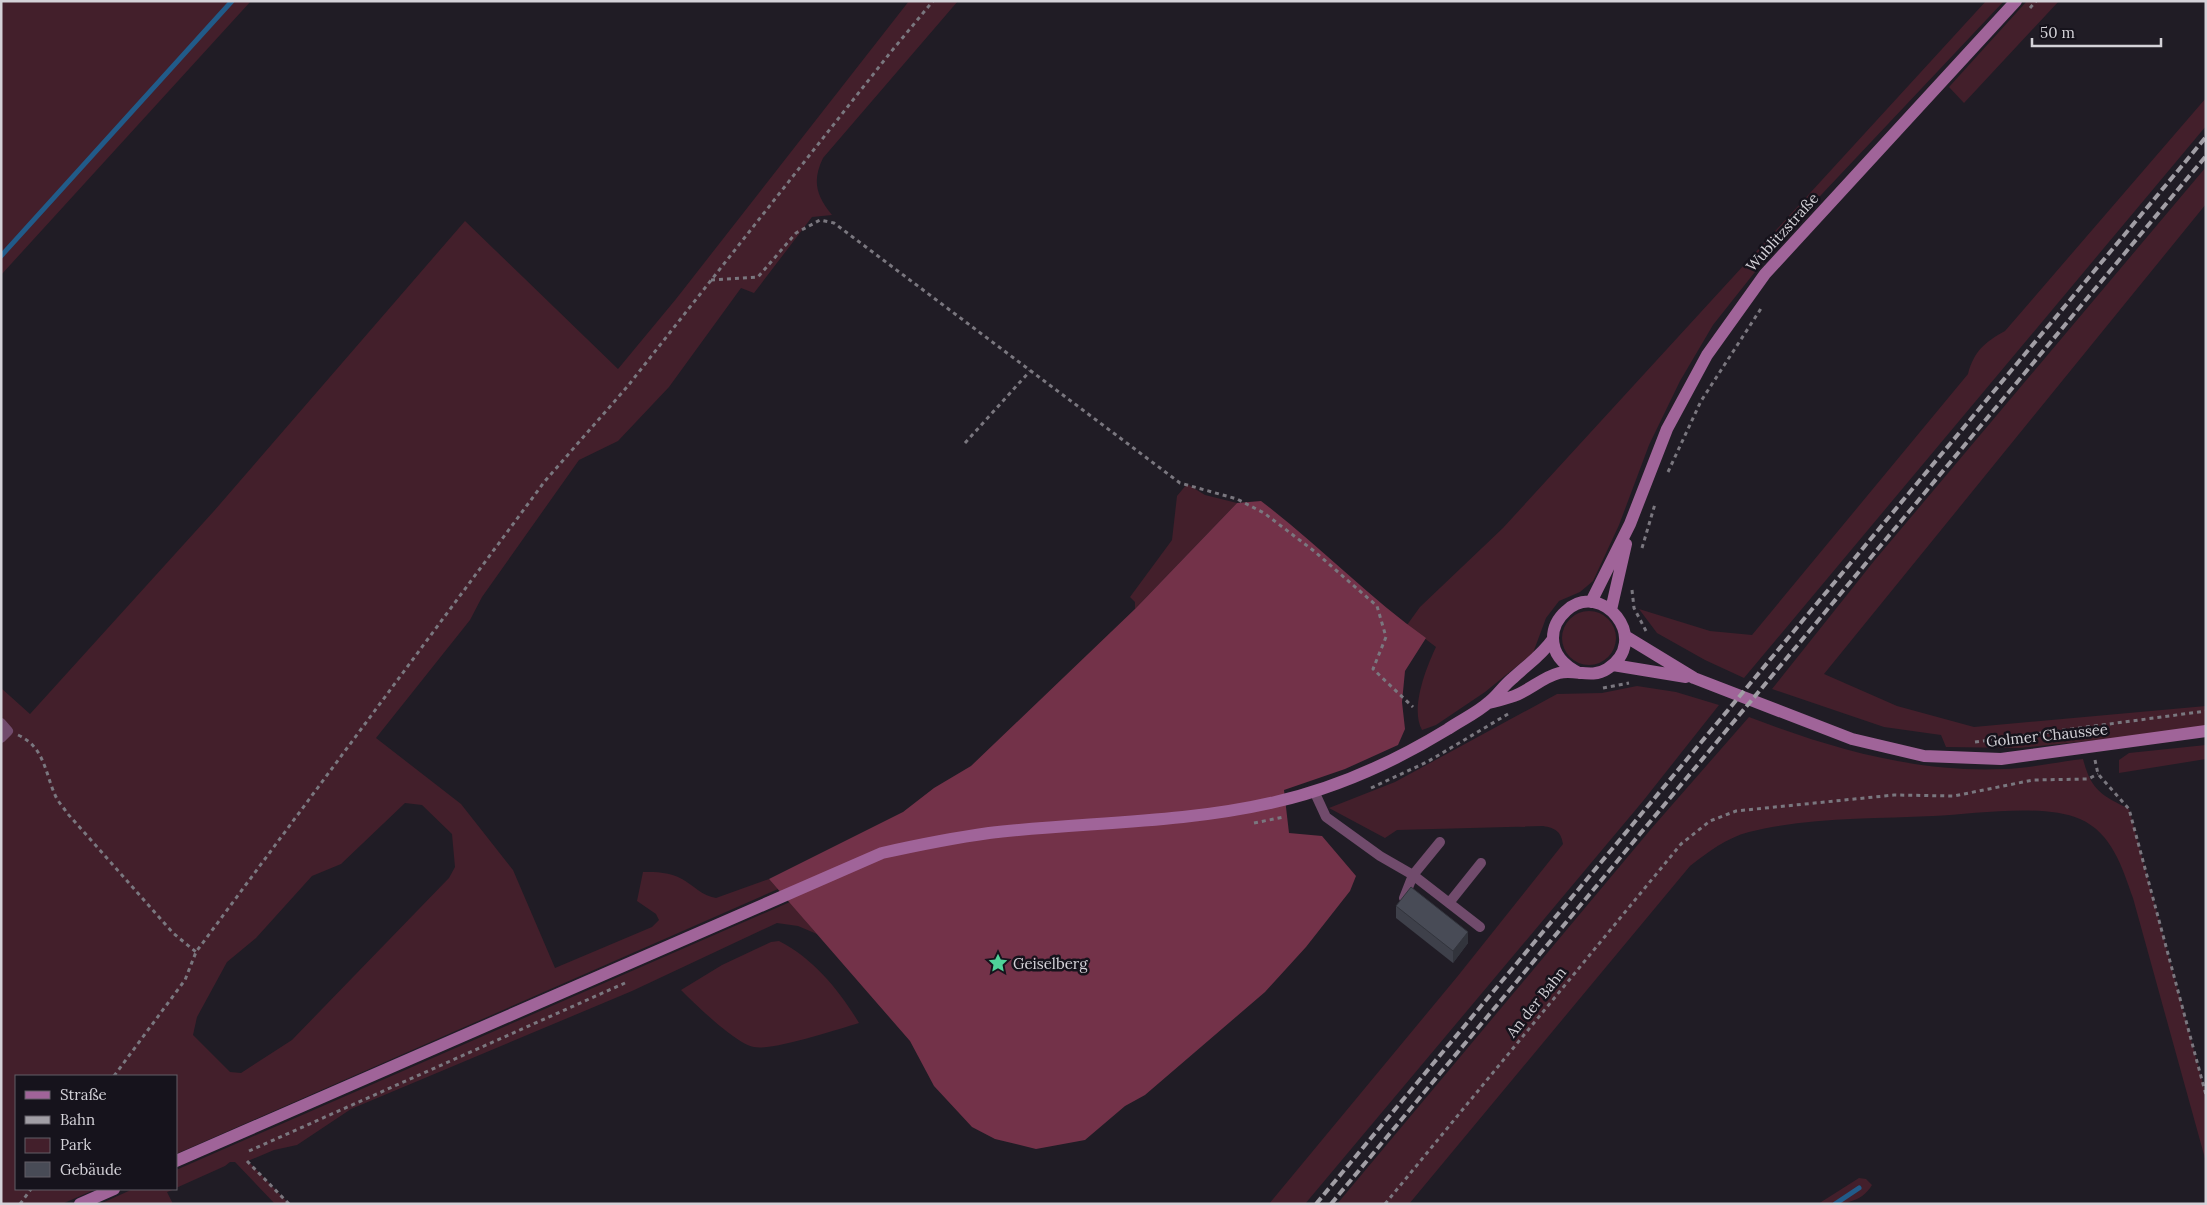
<svg xmlns="http://www.w3.org/2000/svg" width="2207" height="1205" viewBox="0 0 2207 1205" font-family="Lora,serif">
  <rect width="100%" height="100%" fill="#201c25"/>
  <path fill="#431f2b" fill-rule="evenodd" d="M1 1H251L1 275Z
    M909 1H958L823 158C812 181 816 195 832 215L812 217 754 293 741 288 669 387 618 441 579 460 482 597 470 620 376 738 461 804 513 870 555 968 652 927 659 920 656 914 637 901 643 872C656 872 670 872 682 879 693 885 702 896 716 898L769 879 778 889 176 1154V1076H16V1189H96L62 1204H1V688L30 714 214 511 465 221 618 369 676 299ZM405 803 422 805 452 834 455 867 449 878 292 1040 241 1073 230 1072 193 1035 197 1017 227 962 256 938 312 876 341 864Z
    M1986 1H2004L1789 229 1713 325 1680 381 1649 445 1619 525 1593 581 1580 592 1559 601 1546 618 1533 653 1485 692 1436 725 1422 730C1410 709 1426 668 1436 647L1407 625 1420 607 1503 528Z
    M2027 1H2059L1964 103 1949 87Z
    M2206 98V126L1744 678 1705 660 1657 633 1639 609 1710 631 1752 635 1968 374C1974 351 1985 342 2005 331Z
    M2206 167V204L1824 674 1897 706 1974 727 2206 706V726L2119 738 2019 748 1946 747 1941 735 1884 727 1772 689 1874 561Z
    M1187 484 1205 495 1237 503 1135 609V602L1130 597 1172 540 1177 496Z
    M1562 638a27 27 0 1 1 54 0a27 27 0 1 1-54 0Z
    M1637 686 1676 692 1719 705 1643 801 1305 1204H1269L1457 977 1563 844C1561 831 1555 828 1543 826L1397 830 1385 838 1329 808 1395 782 1557 694 1602 693Z
    M1749 717C1830 748 1915 773 2004 769 2030 768 2057 762 2083 759 2091 790 2101 795 2129 809L2206 1095V1162L2133 898C2122 867 2112 833 2080 819 2042 803 1975 814 1933 816 1872 819 1808 817 1749 832 1726 838 1708 852 1690 866L1409 1204H1337L1651 829Z
    M2206 745V759L2119 773V760L2129 753Z
    M790 902 817 934 798 926 777 923 632 991 351 1109 297 1145 274 1150 248 1161 289 1204H275L235 1162H230L225 1166 176 1188V1170Z
    M779 941C813 958 840 991 859 1023 838 1029 773 1051 754 1047 736 1044 695 1004 681 990L722 965 771 942Z
    M1859 1178 1866 1179 1872 1185C1860 1205 1839 1204 1818 1204Z
    M133 1189H175L167 1192 173 1204H100Z"/>
  <path fill="#733249" d="M1261 501C1318 544 1368 597 1426 638L1405 671 1402 702 1405 729 1398 745 1345 769 1284 790 1289 833 1322 836 1356 876 1350 891 1306 947 1265 992 1145 1095 1125 1106 1085 1140 1036 1149 995 1139 972 1127 934 1086 910 1041 769 879 903 812 934 788 971 766 1135 609 1237 503Z"/>
  <g fill="none" stroke-linecap="round" stroke-linejoin="round">
    <path stroke="#215b89" stroke-width="5" d="M1 256 232 1
      M1835 1204 1859 1188"/>
    <path stroke="#7a777f" stroke-width="3" stroke-dasharray="4 4" stroke-linecap="butt" d="M2030 8 2036 1
      M711 280 758 277 796 233 820 220 834 223 1180 483 1237 499 1264 513 1314 551 1377 606 1386 637 1373 669 1413 707
      M965 443 1030 371
      M1668 472 1701 401 1762 307
      M1642 548 1655 504
      M1632 590 1634 608 1646 631
      M1603 688 1629 683
      M18 735C45 747 45 774 56 797 59 803 64 808 67 813L173 933 196 952
      M1975 742 2206 711
      M2095 760 2098 774 2129 809 2206 1095
      M1371 788 1427 762 1508 714
      M1254 823 1284 817
      M114 1076 185 980 196 952 545 481 627 387 890 53 933 1
      M249 1151 625 983
      M247 1161 289 1204
      M20 1204 31 1189
      M1385 1204 1681 844 1710 821 1736 811 1894 795 1954 796 2033 780 2088 779 2098 774"/>
    <path stroke="#714b6c" stroke-width="10" d="M1 723 8 731 1 738
      M1314 791 1326 817 1380 856 1413 875 1480 927
      M1404 898 1413 875 1440 842
      M1449 903 1481 863"/>
    <path stroke="#a06499" stroke-width="12" d="M1591 602 1630 524 1667 429 1707 355 1765 274 2016 1
      M1611 610 1626 544
      M1625 636 1694 678 1852 739 1924 756 2001 759 2206 731
      M1613 665 1686 677
      M1489 703C1497 701 1506 699 1514 696 1530 690 1543 677 1559 673 1575 669 1592 679 1607 669 1653 640 1601 578 1566 611 1558 618 1553 627 1553 638 1553 655 1565 666 1579 673
      M176 1161 882 853C918 845 953 838 989 833 1084 822 1181 824 1275 802 1337 788 1394 762 1448 729 1461 720 1477 713 1489 702 1498 695 1504 685 1513 678 1529 663 1540 657 1553 639
      M80 1204 114 1189"/>
    <path stroke="#a19ea5" stroke-width="4" stroke-dasharray="8 4" stroke-linecap="butt" d="M1316 1204 2206 137
      M1331 1204 2206 156"/>
  </g>
  <path fill="#3e404a" d="M1396 906 1468 943 1453 963 1396 918Z"/>
  <path fill="#32343c" d="M1468 932V943L1453 963V951Z"/>
  <path fill="#484b56" stroke="#32343c" d="M1411 887 1468 932 1453 951 1396 906Z"/>
  <defs>
    <symbol id="sight-bare" viewBox="-9 -9 18 18"><path d="M0-6L1.8-2.2L6-1.7L2.9 1.2L3.7 5.4L0 3.3L-3.7 5.4L-2.9 1.2L-6-1.7L-1.8-2.2Z" fill="#4fd399" stroke="#16131c" stroke-width="2.5" paint-order="stroke"/></symbol>
  </defs>
  <g fill-rule="evenodd">
    <use href="#sight-bare" x="984" y="949" width="28" height="28"/>
  </g>
  <g text-anchor="middle" dominant-baseline="central" stroke-width="5" stroke-linejoin="round" paint-order="stroke">
    <g font-size="15" fill="#d4d2d8" stroke="#16131c">
      <text transform="translate(1782 232) rotate(-48)">Wublitzstraße</text>
      <text transform="translate(2047 735) rotate(-6)">Golmer Chaussee</text>
      <text transform="translate(1536 1002) rotate(-51)">An der Bahn</text>
    </g>
    <g font-size="15" fill="#d4d2d8" stroke="#16131c" text-anchor="start">
      <text x="1013" y="963">Geiselberg</text>
    </g>
  </g>
  <rect width="2207" height="1205" fill="none" stroke="#d4d2d8" stroke-width="5"/>
  <rect x="15" y="1075" width="162" height="115" fill="#16131c" stroke="#625f67"/>
  <rect x="25" y="1091" width="25" height="8" fill="#a06499" stroke="#625f67"/>
  <text x="60" y="1100" font-size="15" fill="#d4d2d8">Straße</text>
  <rect x="25" y="1116" width="25" height="8" fill="#a19ea5" stroke="#625f67"/>
  <text x="60" y="1125" font-size="15" fill="#d4d2d8">Bahn</text>
  <rect x="25" y="1138" width="25" height="15" fill="#431f2b" stroke="#625f67"/>
  <text x="60" y="1150" font-size="15" fill="#d4d2d8">Park</text>
  <rect x="25" y="1162" width="25" height="15" fill="#484b56" stroke="#625f67"/>
  <text x="60" y="1175" font-size="15" fill="#d4d2d8">Gebäude</text>
  <path d="M2032 38v8h129v-8" fill="none" stroke="#d4d2d8" stroke-width="2.5"/>
  <text x="2040" y="38" font-size="15" fill="#d4d2d8" stroke="#16131c" stroke-width="4" paint-order="stroke">50 m</text>
</svg>
